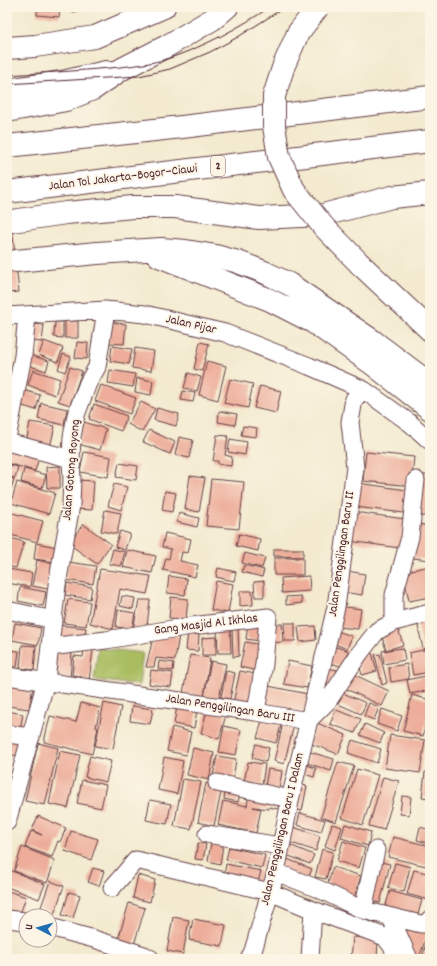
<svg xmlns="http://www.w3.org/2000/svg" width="437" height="966" viewBox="0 0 437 966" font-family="Dekko,sans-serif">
  <rect width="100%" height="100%" fill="#fcf5e5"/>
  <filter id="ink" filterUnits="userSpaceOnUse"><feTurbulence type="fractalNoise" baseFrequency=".025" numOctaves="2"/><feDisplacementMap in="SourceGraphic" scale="8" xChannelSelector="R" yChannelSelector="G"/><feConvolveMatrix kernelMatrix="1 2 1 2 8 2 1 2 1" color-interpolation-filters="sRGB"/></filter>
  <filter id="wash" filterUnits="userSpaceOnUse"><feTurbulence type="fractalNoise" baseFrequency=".012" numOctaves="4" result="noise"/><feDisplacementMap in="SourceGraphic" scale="16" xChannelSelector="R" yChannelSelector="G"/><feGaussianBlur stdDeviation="0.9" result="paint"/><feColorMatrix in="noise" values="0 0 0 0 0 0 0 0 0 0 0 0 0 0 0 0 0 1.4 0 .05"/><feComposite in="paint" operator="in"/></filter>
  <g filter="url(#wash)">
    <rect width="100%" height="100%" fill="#f3eacf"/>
    <path fill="#a9bd61" stroke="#7a6e46" d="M98 648 143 653 139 685 94 680Z"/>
    <g id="blocks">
      <path fill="#edad9a" d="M37 7H60L59 17 37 15Z
        M71 7H87L73 12Z
        M7 217H11L19 292 7 293Z
        M7 321 11 322 9 339 7 338Z
        M65 321H78V338H65Z
        M55 322H63V338L54 337Z
        M110 322 126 324 124 344 108 343Z
        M31 324 44 325 42 342 29 341Z
        M44 341 63 348 58 362 39 355Z
        M77 342 88 343 87 359 75 358Z
        M200 342 209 344 202 371 194 369Z
        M112 346 132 349 129 364 110 361Z
        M135 348 154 351 151 371 132 368Z
        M27 354 49 361 46 371 24 364Z
        M63 354 71 357 65 372 58 369Z
        M207 361 226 366 218 400 199 395Z
        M70 367 82 371 70 405 58 401Z
        M33 370 60 379 55 395 28 385Z
        M110 370 135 374 133 387 108 383Z
        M188 373 201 377 197 391 184 388Z
        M137 378 153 381 151 395 135 392Z
        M230 379 253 384 248 408 224 403Z
        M101 385 136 398 130 414 95 401Z
        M260 386 281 391 276 413 254 408Z
        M20 389 40 395 36 410 16 404Z
        M183 391 195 393 193 402 181 400Z
        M141 402 155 409 142 432 128 424Z
        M41 403 67 409 64 425 38 419Z
        M94 404 127 416 121 431 89 419Z
        M157 408 179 414 176 426 154 420Z
        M219 411 237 414 235 425 218 422Z
        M30 422 55 426 50 447 26 443Z
        M84 422 106 429 100 450 78 444Z
        M243 426 257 428 256 437 241 435Z
        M149 430 175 442 170 454 143 442Z
        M217 435 228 436 225 455 232 457 231 466 218 464V461H213Z
        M179 437 193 440 189 458 175 455Z
        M230 439 247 442 245 455 228 452Z
        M7 449 40 454 35 471 7 463Z
        M84 452 111 457 108 477 80 472Z
        M366 452 414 457 411 486 363 481Z
        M119 463 138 466 136 480 116 477Z
        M7 464 18 467 15 478 7 476Z
        M60 466V488H47L46 467Z
        M24 469 46 475 42 488 21 482Z
        M420 475H430V516H419Z
        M190 476 205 478 199 512 185 509Z
        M7 477 14 479 9 495 7 494Z
        M211 479 244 482 239 529 206 526Z
        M77 480 94 481 92 510 75 509Z
        M17 482 55 493 49 514 11 503Z
        M358 483 407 490 404 513 355 507Z
        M114 484 127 487 121 510 108 506Z
        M165 491 176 493 172 512 162 510Z
        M105 510 121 513 117 534 101 531Z
        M354 512 405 519 400 548 349 541Z
        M12 513 43 521 37 542 7 534Z
        M179 513 199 518 197 527 177 522Z
        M83 524 111 544 97 564 69 544Z
        M418 524 430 526V560L413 558Z
        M120 531 130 534 125 550 115 547Z
        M165 533 191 539 188 553 182 552 180 561 198 565 195 577 163 570 166 558 169 559 171 549 162 547Z
        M239 534 260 539 258 551 236 546Z
        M7 537 24 542 16 568 7 566Z
        M36 543 57 547 55 562 34 559Z
        M113 549 125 552 121 566 109 564Z
        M274 549H303V557L274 556Z
        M127 550 156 556 152 573 123 567Z
        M245 553 265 558 262 568 242 563Z
        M274 558H303V575H274Z
        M37 560 58 565 53 590 32 586Z
        M68 562 96 566 93 584 65 580Z
        M244 565 264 570 262 577 242 572Z
        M430 566V597L409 601 403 572Z
        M218 568 236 572 234 581 216 577Z
        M8 569 32 573 30 587 7 583Z
        M100 569 151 576 147 594 120 589 113 629 90 623Z
        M347 571 365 574 362 595 343 592Z
        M169 576 187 579 185 595 167 593Z
        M309 576 310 591 282 593 281 578Z
        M216 581 233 584 228 613 211 610Z
        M264 581V597H255L254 582Z
        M67 583 92 587 90 599 65 595Z
        M20 587 46 592 43 606 18 601Z
        M240 591H252L253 605 240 606Z
        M122 596 135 598 133 609 120 606Z
        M301 596 302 603 286 605V597Z
        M171 597 188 599 186 619 169 618Z
        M68 599 90 602 86 626 64 623Z
        M139 600H150L147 626 133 630Z
        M339 606 361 609 358 629 337 627Z
        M118 610 135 613 132 629 116 627Z
        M430 614V647L423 649 416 617Z
        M248 622 263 625 260 641 246 639Z
        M15 623 41 628 38 645 12 640Z
        M284 623H295V641H285Z
        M282 624 283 642 268 643V625Z
        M59 625 86 628 84 640 57 642Z
        M238 626 239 656 233 657 232 627Z
        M315 626 316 640 300 642 298 627Z
        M230 628 231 653H218L217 629Z
        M398 628 403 645 386 650 381 633Z
        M334 630 352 636 347 649 330 642Z
        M188 631 199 633 198 651 186 650Z
        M179 635 175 660 156 658 154 667H146L153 638Z
        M216 637V655H202V638Z
        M245 642 263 645 258 671 240 667Z
        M22 645 36 646 34 670 20 668Z
        M333 646 349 651 343 667 327 662Z
        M84 648 93 649 89 681 80 680 81 676 72 675 74 656 83 657Z
        M403 648 405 660 384 664 382 651Z
        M428 649 430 659V672L413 675 409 653Z
        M7 650 19 651 17 667H7Z
        M53 651 72 652 70 679 51 677Z
        M372 653 377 671 362 675 357 657Z
        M380 654 387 683 382 685 375 655Z
        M190 655 210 658 204 697 183 693Z
        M159 661 174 663 173 671 158 669Z
        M211 661 226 664 219 699 204 696Z
        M288 661 312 666 307 688 284 684Z
        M407 664 409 679 391 682 389 667Z
        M327 668 337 670 332 689 322 686Z
        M151 670 173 673 171 687 149 684Z
        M226 671 235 673 230 699 221 697Z
        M240 671 260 675 254 707 233 703Z
        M351 673 389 691 382 706 344 688Z
        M430 675V690L410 694 407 680Z
        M13 683 33 687 29 709 8 706Z
        M263 685 308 694 304 716 258 707Z
        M343 693 366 703 361 714 338 704Z
        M412 695 430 700V706L423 736 403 731Z
        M81 703 100 708 96 727 98 728 92 754 44 742 50 716 76 722Z
        M104 703 121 707 113 749 95 746Z
        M369 703 379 707 374 720 364 716Z
        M132 706 153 709 150 724 130 721Z
        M177 706 197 710 194 728 174 724Z
        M382 709 402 716 397 731 377 724Z
        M207 710 226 715 219 739 201 733Z
        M336 710 361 719 355 733 330 724Z
        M7 711 23 714 20 730 7 728Z
        M263 717 282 722 276 743 257 738Z
        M283 723 294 725 284 764 274 761Z
        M317 723 346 735 338 754 309 743Z
        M365 724 384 733 380 743 360 735Z
        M224 726 241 730 236 755 219 752Z
        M172 727 191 732 186 755 167 751Z
        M390 735 425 740 420 773 385 768Z
        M9 736 21 738 18 756 7 754Z
        M352 740 381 749 377 763 348 753Z
        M38 743 58 748 45 805 25 801Z
        M256 744 269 748 266 762 252 758Z
        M193 748 214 753 209 780 187 775Z
        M60 751 80 755 68 808 49 804Z
        M310 752 334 759 331 771 307 763Z
        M90 756 111 761 106 782 85 777Z
        M217 756 236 759 233 780 213 776Z
        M164 757 183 761 177 794 158 790Z
        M248 762 265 764 262 785 244 782Z
        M338 762 354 766 336 822 321 817Z
        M301 763 316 768 314 777 298 772Z
        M268 769 282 771 279 789 265 786Z
        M357 769 378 775 363 825 342 818Z
        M425 772 430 773V798L422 797Z
        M383 777 399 781 384 830 369 826Z
        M183 779 201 782 191 829 174 826Z
        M82 780 106 785 101 808 77 803Z
        M206 783 222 787 214 826 198 822Z
        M296 784 307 786 302 811 292 809Z
        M226 787 241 789 238 802 224 799Z
        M249 792 279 802 278 809 269 807V809L253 807 261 809 256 833 218 825 223 801 247 806Z
        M402 796 411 797 409 815 400 814Z
        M150 800 171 804 167 824 146 820Z
        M300 813 325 820 321 832 297 825Z
        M38 816 66 828 60 842 58 841 52 857 25 847 31 831 42 835 32 830Z
        M332 824 342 827 335 850 325 846Z
        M345 824 371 832 368 846 341 838Z
        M293 827 320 836 316 851 288 842Z
        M420 827 430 830V844L417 840Z
        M71 831 98 839 91 860 65 851Z
        M393 837 430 846V867L388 857Z
        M343 841 365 848 359 868 337 861Z
        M198 843 206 844 203 860 195 859Z
        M211 843 223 846 220 864 208 861Z
        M285 843 314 855 310 864 281 853Z
        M22 847 55 860 47 883 14 871Z
        M229 847 265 855 262 868 226 860Z
        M322 849 333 852 326 879 315 877Z
        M282 857 312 869 308 879 278 867Z
        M376 861 390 864 380 903 366 900Z
        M395 863 410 867 404 892 388 888Z
        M226 864 261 871 258 882 224 876Z
        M333 867 361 876 354 898 326 889Z
        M93 868 104 871 99 886 88 882Z
        M9 870 45 884 39 899 7 887V876Z
        M414 870 430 874 429 900 407 894Z
        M138 875 155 880 150 902 133 898Z
        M50 881 64 886 54 914 40 910Z
        M8 891 26 897 20 914 7 909V895Z
        M390 891 422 900 417 918 385 908Z
        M69 892 80 895 73 918 62 915Z
        M129 903 145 908 133 948 117 943Z
        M173 917 189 920 183 954 167 951Z
        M193 919 226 925 222 946 189 940Z
        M402 922 428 931 419 959 411 958 414 949 407 952Z
        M430 929V959H424L422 958Z
        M353 937 378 939 377 959H351Z"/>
    </g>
  </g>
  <g filter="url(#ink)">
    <use href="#blocks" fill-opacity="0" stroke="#633d44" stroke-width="1"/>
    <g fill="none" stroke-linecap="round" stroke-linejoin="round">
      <defs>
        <path id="minor" d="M7 316 106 310 145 314 225 333 309 366 364 390 410 423 430 441
          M7 439 23 356 27 315
          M7 442 71 459
          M7 610 54 620
          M394 622V595L410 537 416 480
          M50 647 106 640 191 626 268 617 264 664 256 712
          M7 676 256 712 308 721
          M308 721 328 701 359 654 377 631 394 622 430 613
          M7 734 31 737
          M217 783 290 799
          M7 822 46 681 57 585 71 505 72 479 71 459 72 437 76 415 88 383 97 367 106 310
          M207 834 280 846
          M276 872 321 890 363 910 421 924H426L430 919
          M112 888 136 860 270 892 313 910 385 937 393 948 396 959
          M363 910 376 850
          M391 918 409 959
          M7 919 26 921
          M50 927 94 939 144 955 151 959
          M249 959 253 951 276 872 292 791 336 607 355 468 350 422 354 399 364 390
          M310 959 313 910"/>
        <path id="primary" d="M7 48 35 46 95 37 164 7"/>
        <path id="motorway" d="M7 90 62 82 106 72
          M7 111 66 100 93 89 122 69 167 46 213 19 227 7
          M7 146 182 127 430 97
          M7 192 430 141
          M12 221 66 213 133 207H175L259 218 323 215 392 197 430 193
          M159 256 270 300 313 322 374 365 430 409
          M16 261 97 253 161 249 186 251 216 256 238 262 264 272 289 284 373 341 430 384
          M360 264 430 330"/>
      </defs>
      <use href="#minor" stroke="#633d44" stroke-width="19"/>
      <use href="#primary" stroke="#633d44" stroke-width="24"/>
      <use href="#motorway" stroke="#633d44" stroke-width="24"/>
      <use href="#minor" stroke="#fff" stroke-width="17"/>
      <use href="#primary" stroke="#fff" stroke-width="22"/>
      <use href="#motorway" stroke="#fff" stroke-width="22"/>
      <path stroke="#4a1f2b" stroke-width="1" d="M7 75C41 73 76 71 110 68 130 66 151 64 170 58 205 46 239 28 270 7
        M7 84 139 76 170 69 210 52 238 37 285 7"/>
      <defs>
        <path id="motorway-bridge" d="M318 7 298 33 284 65 274 96V126L279 157 294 190 323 226 360 264"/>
      </defs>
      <use href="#motorway-bridge" stroke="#633d44" stroke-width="24" stroke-linecap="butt"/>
      <use href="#motorway-bridge" stroke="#fff" stroke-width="22"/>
    </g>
  </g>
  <g text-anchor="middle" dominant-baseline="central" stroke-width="4" stroke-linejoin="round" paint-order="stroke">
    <rect fill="#fcf5e5" stroke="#7f5f63" stroke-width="1" x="211" y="156" width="14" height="20" rx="3"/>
    <g font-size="12" font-weight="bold" fill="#4a1f2b">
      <text x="218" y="166">2</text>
    </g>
    <g font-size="13" fill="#4a1f2b" stroke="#fcf5e5">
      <text transform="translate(123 178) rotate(-7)">Jalan Tol Jakarta–Bogor–Ciawi</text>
      <text transform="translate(191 325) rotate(13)">Jalan Pijar</text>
      <text transform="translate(72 470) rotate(-85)">Jalan Gotong Royong</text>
      <text transform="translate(342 554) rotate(-82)">Jalan Penggilingan Baru II</text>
      <text transform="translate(206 625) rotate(-7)">Gang Masjid Al Ikhlas</text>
      <text transform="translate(230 709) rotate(9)">Jalan Penggilingan Baru III</text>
      <text transform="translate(283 829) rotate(-77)">Jalan Penggilingan Baru I Dalam</text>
    </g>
  </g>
  <rect width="437" height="966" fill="none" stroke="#fcf5e5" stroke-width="24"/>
  <g transform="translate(38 928) rotate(276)"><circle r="19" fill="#fcf5e5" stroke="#b59f9b"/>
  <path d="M0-3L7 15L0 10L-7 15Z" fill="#1f6fb2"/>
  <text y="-6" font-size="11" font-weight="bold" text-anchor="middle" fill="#4a1f2b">U</text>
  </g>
</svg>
